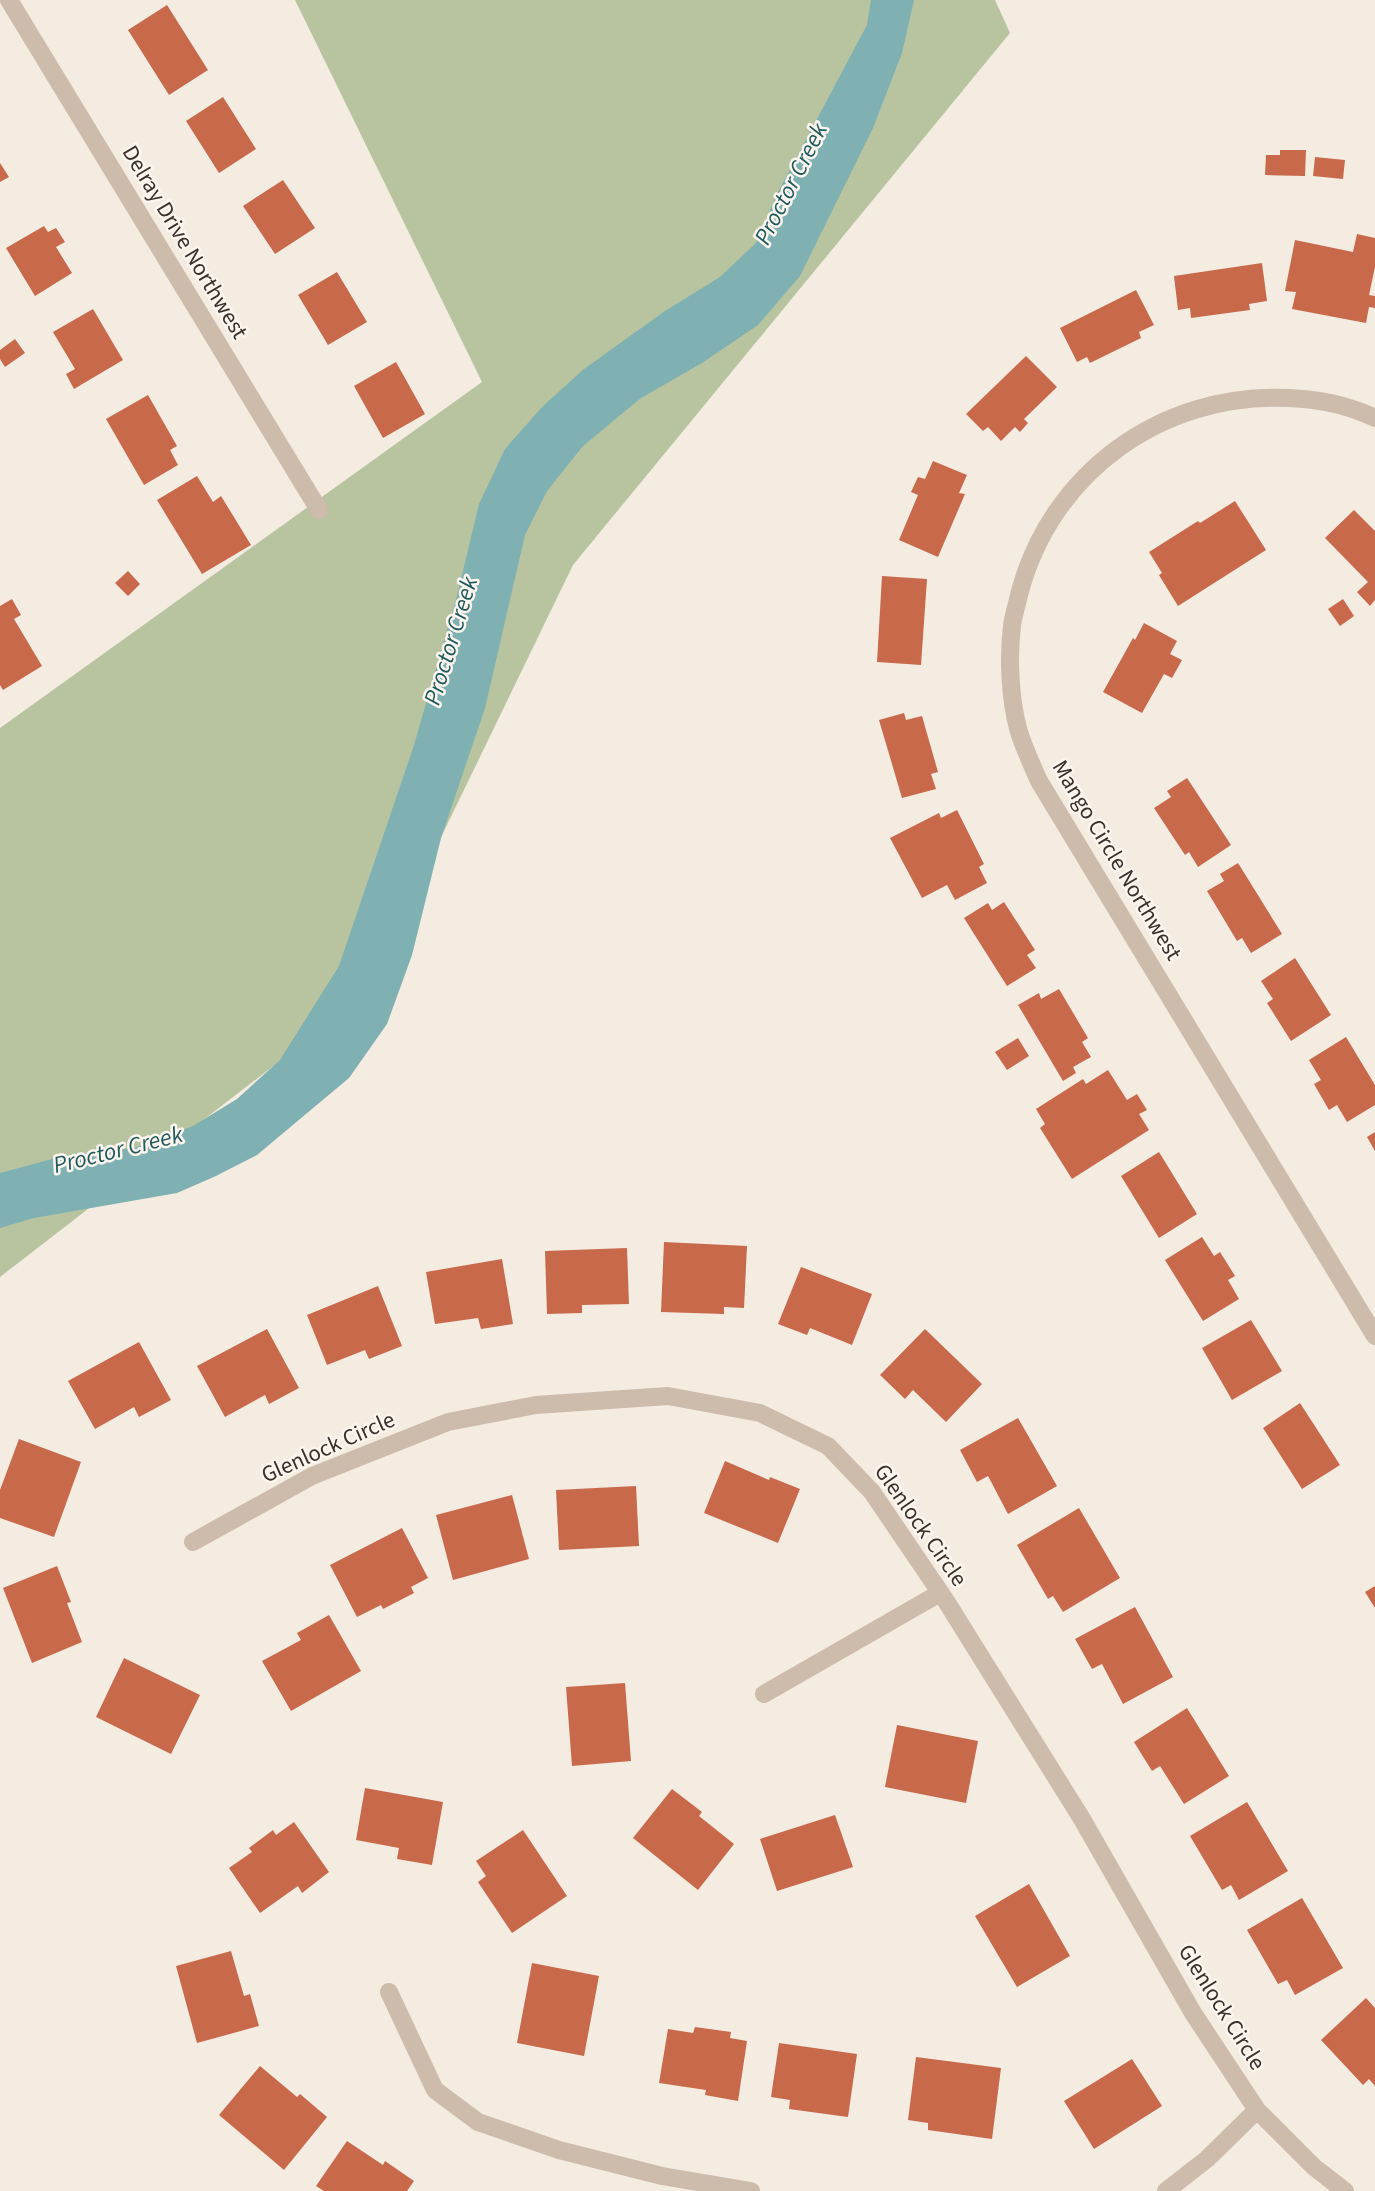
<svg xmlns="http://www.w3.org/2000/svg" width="1375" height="2191" viewBox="0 0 1375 2191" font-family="'Source Sans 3',sans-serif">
  <rect width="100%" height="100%" fill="#f4ebe1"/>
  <path fill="#b8c4a0" d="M295 0H995L1010 33 573 565 364 996 0 1277V728L482 382Z"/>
  <path fill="#7fb0b2" d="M871 0H914L902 53 873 128 800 276 758 325 702 363 641 398 583 446 547 491 525 535 485 708 441 838 412 955 387 1024 349 1078 257 1155 216 1176 177 1193 34 1218 0 1228V1173L67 1155 134 1148 193 1126 237 1099 280 1060 339 966 414 745 457 596 479 504 505 449 543 406 584 369 665 311 720 277 756 243 776 196 867 25Z"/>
  <path fill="#c8694b" d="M167 5 208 70 169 95 128 30Z
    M223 97 256 149 219 173 186 121Z
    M1280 150H1306L1305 176 1265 175 1266 155H1280Z
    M1315 157 1345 160 1343 179 1313 176Z
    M0 163 9 177 0 182Z
    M283 180 315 228 275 254 243 206Z
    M44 226 48 232 56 228 65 242 56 247 72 273 35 296 6 248Z
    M1357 234 1375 238V267L1369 295 1375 296V308L1369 307 1366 323 1292 309 1296 292 1285 291 1295 240 1353 252Z
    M1262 263 1267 301 1249 304 1250 310 1191 318 1190 308 1178 310 1174 276Z
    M337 272 367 322 328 345 298 295Z
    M1136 290 1154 325 1139 332 1141 338 1090 363 1087 357 1077 362 1060 328Z
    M93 309 123 360 74 389 66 374 75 369 53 332Z
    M15 339 25 353 5 367 0 359V350Z
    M1026 356 1057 387 1024 419 1028 423 1020 432 1015 427 1001 441 988 427 983 431 966 414Z
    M396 362 425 414 383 438 354 386Z
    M148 395 177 446 170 450 178 465 144 485 106 419Z
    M933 461 967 475 959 493 965 494 938 557 899 540 918 495 911 492 918 477 925 479Z
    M197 476 213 502 221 496 251 545 202 574 157 500Z
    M1235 501 1266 550 1178 606 1159 575 1162 573 1149 552 1198 521 1200 523Z
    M1354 510 1375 531V600L1370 606 1357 592 1368 582 1325 538Z
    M128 571 140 584 128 596 115 583Z
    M882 576 927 579 921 665 877 662Z
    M12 599 21 615 14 619 42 666 3 690 0 685V606Z
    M1343 599 1354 616 1340 626 1328 609Z
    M1144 623 1177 641 1170 654 1182 660 1172 678 1164 674 1142 713 1103 692 1133 638 1135 640Z
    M904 713 906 720 922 716 938 772 931 774 936 789 902 798 879 720Z
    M1187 778 1231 845 1198 867 1189 852 1185 855 1154 808 1171 797 1167 791Z
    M957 810 984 864 979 867 987 883 955 900 947 885 922 898 890 838 939 813 941 818Z
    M1238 863 1282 934 1251 953 1242 938 1237 941 1207 891 1224 881 1220 874Z
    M1004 902 1035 950 1027 955 1036 968 1007 986 964 918 988 903 992 910Z
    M1295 958 1331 1015 1291 1041 1267 1003 1273 999 1261 981Z
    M1059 989 1088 1038 1082 1042 1091 1057 1073 1067 1076 1073 1063 1081 1018 1005 1039 993 1041 999Z
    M1346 1037 1375 1085V1105L1347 1122 1337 1105 1329 1110 1314 1084 1321 1080 1309 1060Z
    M1018 1038 1029 1056 1007 1070 995 1052Z
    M1108 1070 1127 1100 1137 1094 1147 1110 1139 1114 1149 1130 1072 1179 1040 1128 1045 1124 1036 1109 1083 1079 1086 1084Z
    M1375 1132V1151L1367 1137Z
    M1159 1152 1197 1214 1159 1238 1121 1176Z
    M1202 1237 1214 1256 1220 1252 1235 1276 1228 1280 1239 1299 1203 1321 1165 1260Z
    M664 1242 747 1246 744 1308 724 1307V1314L661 1312Z
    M627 1248 629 1304 582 1305V1313L547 1314 545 1251Z
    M502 1259 513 1324 481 1329 478 1318 435 1324 426 1272Z
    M801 1267 872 1294 852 1345 810 1328 807 1335 778 1324Z
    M378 1286 402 1346 369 1359 365 1350 327 1365 307 1315Z
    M1251 1320 1282 1371 1232 1400 1202 1348Z
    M267 1329 299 1388 269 1404 265 1395 225 1417 197 1366Z
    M925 1329 982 1384 946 1422 913 1390 905 1399 880 1375Z
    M139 1342 171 1400 139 1417 134 1407 95 1429 68 1381Z
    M1300 1403 1340 1465 1302 1489 1263 1428Z
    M1018 1418 1057 1486 1008 1514 988 1476 977 1482 960 1450Z
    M19 1439 81 1462 54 1537 0 1518V1490Z
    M725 1461 769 1480 770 1477 800 1489 778 1543 704 1513Z
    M636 1486 639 1546 559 1550 556 1490Z
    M512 1495 529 1559 453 1580 436 1515Z
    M1079 1508 1120 1578 1063 1612 1053 1596 1048 1599 1017 1545Z
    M402 1528 428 1578 411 1587 414 1593 383 1609 381 1605 357 1617 330 1565Z
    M57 1566 71 1602 67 1603 82 1642 32 1663 3 1588Z
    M1375 1586V1608L1365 1592Z
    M1135 1607 1173 1677 1123 1704 1102 1664 1092 1669 1075 1639Z
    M329 1615 361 1671 291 1711 262 1661 301 1640 297 1633Z
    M124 1658 200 1695 171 1754 96 1717Z
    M625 1683 631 1761 572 1766 566 1687Z
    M1187 1708 1229 1776 1184 1804 1160 1766 1152 1771 1134 1742Z
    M897 1725 978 1741 966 1803 885 1787Z
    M365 1788 443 1802 432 1865 397 1859 399 1848 356 1840Z
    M672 1789 702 1812 699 1816 734 1844 698 1890 633 1838Z
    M1247 1802 1288 1871 1239 1900 1231 1885 1222 1890 1190 1836Z
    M835 1815 853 1867 777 1891 760 1839Z
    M294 1822 329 1872 302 1893 298 1886 260 1913 229 1868 252 1852 249 1848 273 1830 276 1835Z
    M523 1830 567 1896 512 1933 478 1882 486 1876 476 1861Z
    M1029 1884 1070 1956 1017 1987 975 1916Z
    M1302 1898 1343 1968 1295 1995 1287 1980 1278 1984 1247 1930Z
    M231 1951 244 1996 250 1994 259 2026 197 2043 176 1966Z
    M532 1963 599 1976 584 2056 517 2043Z
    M1366 1998 1375 2008V2086L1369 2079 1363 2085 1321 2040Z
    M695 2027 731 2032 730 2038 747 2041 738 2101 705 2095 706 2090 659 2083 668 2029 693 2033Z
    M779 2043 857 2054 848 2117 789 2109 790 2100 771 2097Z
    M916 2057 1001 2068 992 2139 928 2130V2123L908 2120Z
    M1132 2059 1162 2106 1094 2149 1064 2101Z
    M260 2066 297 2097 300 2094 327 2117 284 2170 219 2115Z
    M347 2141 383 2165 385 2161 414 2181 407 2191H324L316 2186Z"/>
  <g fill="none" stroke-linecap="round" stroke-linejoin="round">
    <path stroke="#cdbbac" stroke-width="18" d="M9 0 319 510
      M1375 418C1348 405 1317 399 1288 398 1162 392 1050 473 1019 595 1017 605 1013 616 1012 626 1008 658 1010 701 1019 732 1024 748 1032 765 1039 781L1375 1336
      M193 1542 312 1476 448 1422 536 1405 668 1396 760 1413 828 1446 872 1492 946 1601 1082 1819 1193 2013 1257 2110 1314 2167 1345 2191
      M764 1694 940 1593
      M389 1992 435 2090 478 2122 559 2150 662 2176 751 2191
      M1166 2191 1207 2159 1257 2110"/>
  </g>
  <g text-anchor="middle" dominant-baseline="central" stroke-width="5" stroke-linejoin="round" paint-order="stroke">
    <g font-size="23" fill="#3b302b" stroke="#fbf5ee">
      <text transform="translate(185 242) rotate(59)">Delray Drive Northwest</text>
      <text transform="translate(1117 860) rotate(59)">Mango Circle Northwest</text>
      <text transform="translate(328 1447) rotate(-24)">Glenlock Circle</text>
      <text transform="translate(921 1525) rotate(55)">Glenlock Circle</text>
      <text transform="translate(1222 2007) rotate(58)">Glenlock Circle</text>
    </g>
    <g font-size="24" font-style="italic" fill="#1f5a5e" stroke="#fbf5ee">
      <text transform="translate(791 184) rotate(-63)">Proctor Creek</text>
      <text transform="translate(451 641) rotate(-73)">Proctor Creek</text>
      <text transform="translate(118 1150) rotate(-14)">Proctor Creek</text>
    </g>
  </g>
</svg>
